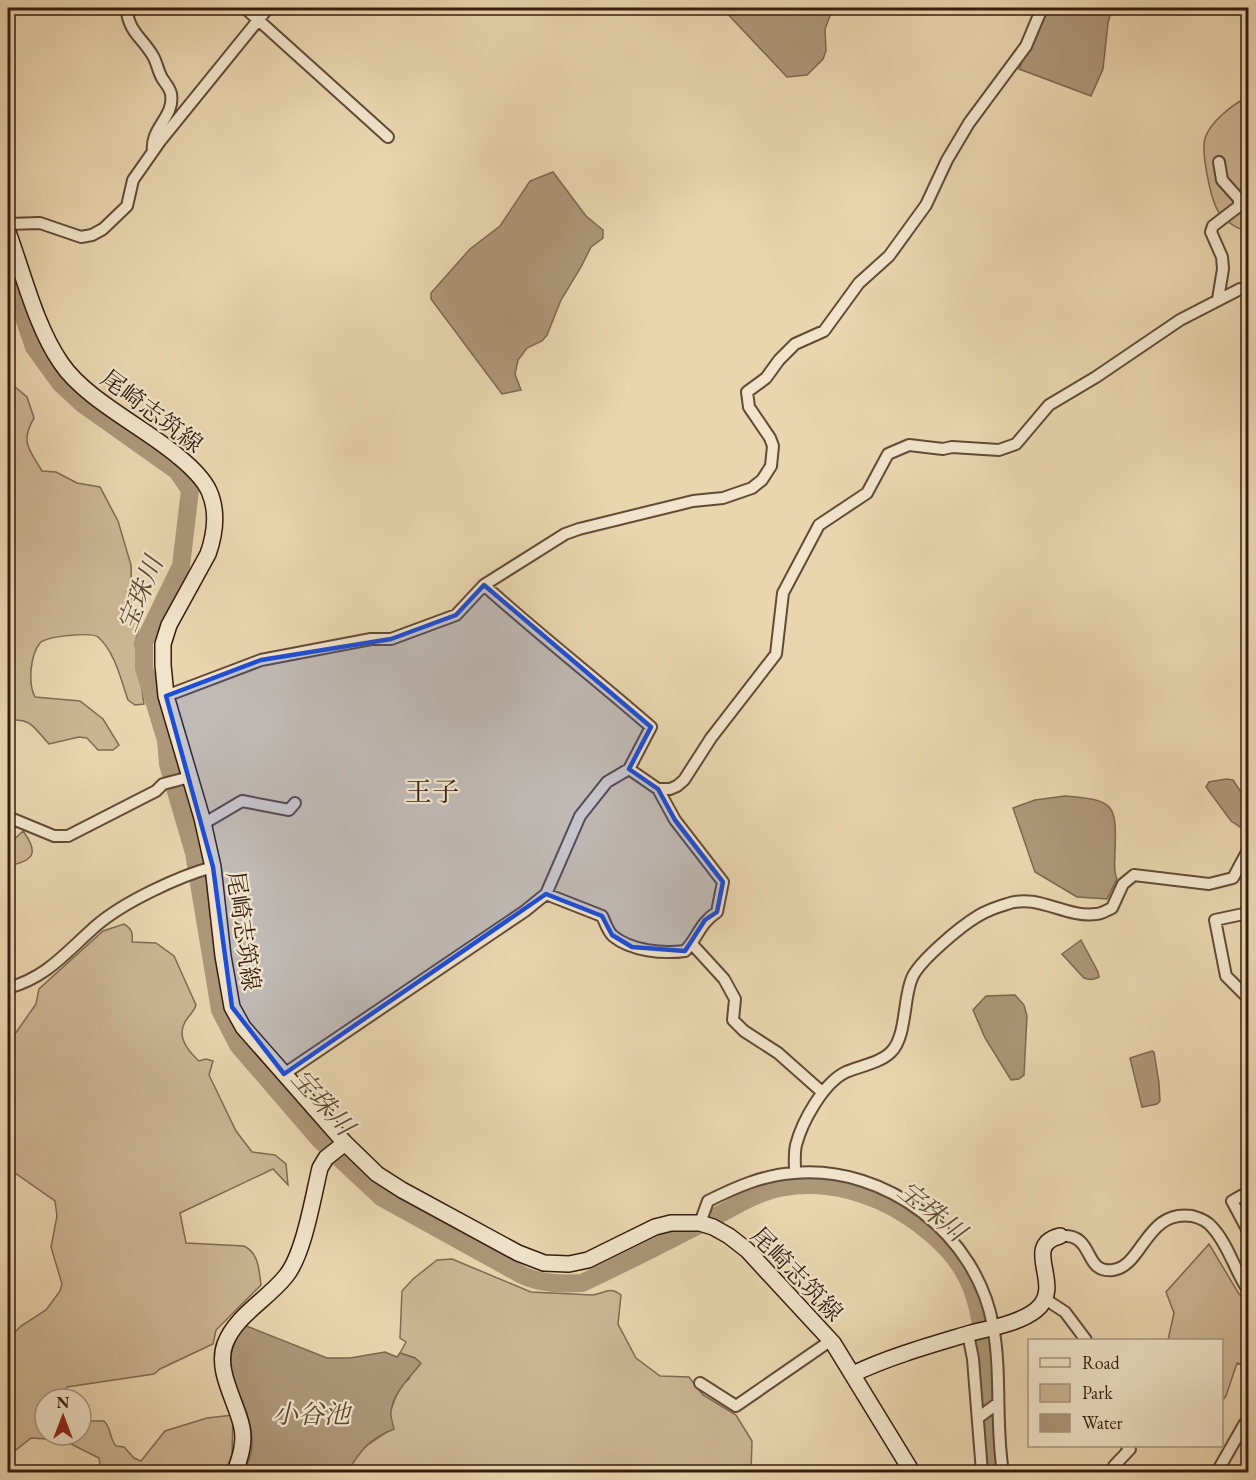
<svg xmlns="http://www.w3.org/2000/svg" width="1256" height="1480" viewBox="0 0 1256 1480" font-family="'EB Garamond','Noto Serif JP',serif">
  <rect width="100%" height="100%" fill="#e9d6af"/>
  <filter id="stains"><feTurbulence type="fractalNoise" baseFrequency=".00333" numOctaves="4"/><feColorMatrix values="0 0 0 0 .2 0 0 0 0 .09 0 0 0 0 .02 0 0 0 .5 -.17"/></filter>
  <radialGradient id="worn" r=".72"><stop offset=".6" stop-color="#630" stop-opacity="0"/><stop offset="1" stop-color="#630" stop-opacity=".3"/></radialGradient>
  <path fill="#cbb694" stroke="#806952" stroke-width="1.5" d="M1248 97V231C1237 230 1220 218 1216 207 1210 194 1201 152 1205 138 1211 121 1233 104 1248 97Z
    M8 381 27 397 34 418C20 442 29 449 42 471L56 472 77 483 100 487 118 521 131 565 132 610 140 623 135 644 144 704 135 705 128 700C121 680 115 652 98 637 91 632 46 636 40 643 30 655 28 684 35 697L80 701 103 719 119 745 113 750H98L87 738 79 737 49 744C35 729 30 716 8 721Z
    M23 831C40 854 33 861 8 866V845Z
    M124 924C132 929 133 933 132 942L156 943 174 956 196 1005C194 1012 189 1015 185 1022 176 1037 188 1051 199 1061L206 1059 213 1061 209 1075 236 1131 252 1152 275 1155 286 1164 288 1185 273 1169 180 1213 186 1243 244 1246C259 1253 259 1271 261 1285L216 1330 213 1344 160 1369 154 1374 67 1387 57 1399H45V1435H81V1421H104C112 1429 109 1438 116 1446L124 1447 134 1458 141 1461 165 1431 207 1418 233 1415 232 1455 225 1472H101L99 1458 63 1440 31 1438 16 1450 8 1443V1339L21 1326 46 1310 60 1291 62 1284 51 1247 57 1216 55 1201 8 1168V1044L36 1004 39 989 103 931Z
    M1209 1244 1239 1294 1248 1302V1367L1237 1363 1226 1396 1222 1401V1340H1168L1174 1313 1166 1292Z
    M452 1259 531 1292 593 1295C605 1293 610 1286 621 1295L618 1324 636 1358 660 1376 689 1377 703 1395 736 1415 752 1441 751 1472H347L362 1449 385 1433 390 1412 400 1386 409 1379 415 1358 400 1353 406 1342 400 1338 402 1291 413 1279 437 1260Z"/>
  <path fill="#ac9779" stroke="#7d664f" stroke-width="1.5" d="M722 8H833L825 29 826 51 823 59 807 75 787 77Z
    M1046 8H1112L1108 23 1103 69 1091 96 1019 69 1039 20Z
    M553 172 586 216 603 230V238L591 247 581 267 561 300 547 335 542 341 527 348 518 360 515 374 521 390 502 394 431 299V293L470 249 500 226 530 181Z
    M1226 779 1233 780 1248 803V829L1246 831 1231 821 1206 787 1209 782Z
    M1065 796C1114 800 1117 803 1115 852 1115 861 1113 870 1117 879L1107 899 1077 897 1035 872 1013 808 1035 800Z
    M1081 940 1098 972 1099 977C1094 980 1089 980 1084 978L1062 954Z
    M1015 995 1024 1005 1027 1016 1024 1075 1019 1079 1011 1080 985 1038 973 1010 986 996Z
    M1152 1051 1154 1052 1159 1083 1160 1101 1157 1104 1142 1107 1130 1058Z
    M244 1325 327 1358H350L385 1352 397 1357 400 1353 415 1358 421 1363C410 1378 394 1391 391 1411 390 1416 393 1424 394 1429 369 1439 361 1450 347 1472H244C248 1462 253 1452 252 1441 251 1393 210 1375 244 1325Z"/>
  <g fill="none" stroke-linecap="round" stroke-linejoin="round">
    <path stroke="#ac9779" stroke-width="18" d="M8 271 34 347 60 383 84 405 177 471 190 490 181 566 144 642V668L166 740 168 764 194 853 220 1010 238 1045 320 1140 381 1197 522 1275C542 1284 560 1284 582 1283 625 1263 667 1241 709 1220 732 1208 758 1191 784 1187 828 1180 873 1193 909 1217 937 1236 962 1259 973 1292 983 1319 984 1352 986 1382 988 1412 990 1442 994 1472"/>
    <defs>
      <path id="street" d="M126 8C130 34 141 36 153 56 157 63 158 71 162 78 165 83 170 88 171 94 175 117 150 128 153 151
        M245 8 388 137
        M8 224 40 223 81 237 92 235 103 229 127 206 133 180 161 140 268 8
        M1218 299 1223 269 1222 257 1211 232 1213 226 1239 206V199L1222 180 1219 162
        M166 696 261 660 371 639H391L456 615 484 585 565 534 579 529 693 501 723 498 752 488 762 480 771 466 773 446 770 438 749 407 747 392 766 378 779 360 795 344 824 331 859 283 889 256 926 205 947 160 969 123 1026 46 1042 8
        M629 769 658 789H670L677 786 684 780 711 738 776 654 783 593 819 525 867 493 888 454 909 445 943 449 952 447 999 450 1016 444 1049 405 1096 377 1180 320 1240 289H1248
        M8 817 54 836H68L156 791 163 784 190 777
        M203 824 242 801 289 810 295 803
        M546 894 602 916C605 922 608 932 613 936 631 951 663 954 685 951 699 936 699 924 717 912L723 882 675 820 658 789
        M1248 913 1215 920 1226 976 1248 998
        M692 944 724 979 735 999 733 1020 744 1031 778 1053 822 1092
        M8 988C48 977 67 951 97 925 124 902 179 876 213 867
        M284 1074 525 911 546 894 580 816 607 782 629 769 651 727C596 679 538 634 484 585
        M795 1172C795 1164 794 1154 796 1145 802 1122 823 1083 846 1072 860 1066 880 1063 891 1052 907 1036 903 998 912 978 919 961 961 926 978 916 986 911 997 907 1007 904 1038 893 1065 918 1096 914 1101 914 1107 910 1112 908L1123 884 1134 875 1209 884 1233 878 1248 850
        M1248 1192 1232 1201 1248 1231
        M700 1223 708 1201C736 1187 763 1175 794 1173 887 1165 977 1235 993 1326 1002 1374 995 1425 1003 1472
        M1060 1236C1096 1233 1082 1274 1113 1270 1143 1266 1146 1209 1192 1216 1200 1218 1207 1221 1212 1227 1228 1244 1235 1271 1248 1290
        M1045 1299 1065 1312 1086 1340
        M968 1334 973 1359 982 1472
        M700 1383 736 1406 830 1341
        M978 1418 998 1403
        M1120 1472 1114 1466 1130 1449 1127 1446
        M1217 1472 1245 1423"/>
      <path id="secondary" d="M8 232C23 273 36 327 61 363 86 400 144 427 179 457 190 466 203 478 209 491 218 511 215 534 208 554L169 625 163 644V665L166 696 202 818 213 867 223 956 232 1007 243 1027 345 1143 377 1174 402 1190 518 1253 544 1263 569 1264 588 1260 655 1227 671 1223H700L713 1227 729 1236 747 1250 833 1343 912 1472
        M853 1374C891 1356 931 1345 971 1333 991 1328 1020 1323 1036 1310 1066 1286 1020 1246 1060 1236
        M235 1472C240 1458 245 1443 242 1428 237 1402 215 1371 225 1344 236 1315 267 1300 286 1276 304 1254 313 1197 320 1168L326 1158 345 1143"/>
    </defs>
    <use href="#street" stroke="#634a37" stroke-width="14"/>
    <use href="#secondary" stroke="#361c0f" stroke-width="18"/>
    <use href="#street" stroke="#f1e4cb" stroke-width="10"/>
    <use href="#secondary" stroke="#f1e4cb" stroke-width="15"/>
  </g>
  <path fill="#1d4ed8" fill-opacity="0.2" stroke="#1d4ed8" stroke-width="4.5" stroke-linejoin="round" d="M484 585 651 727 629 769 658 789 675 820 723 882 717 912 705 920 685 951 632 947 612 935 602 916 546 894 284 1074 232 1007 213 867 166 696 261 660 391 639 456 615Z"/>
  <g text-anchor="middle" dominant-baseline="central" stroke-width="4.5" stroke-linejoin="round" paint-order="stroke">
    <g font-size="24" fill="#361c0f" stroke="#f1e4cb">
      <text transform="translate(152 411) rotate(37)">尾崎志筑線</text>
      <text transform="translate(244 931) rotate(82)">尾崎志筑線</text>
      <text transform="translate(797 1274) rotate(46)">尾崎志筑線</text>
    </g>
    <g font-size="26" font-style="italic" fill="#5f4734" stroke="#f1e4cb">
      <text transform="translate(140 594) rotate(-68)">宝珠川</text>
      <text transform="translate(323 1102) rotate(48)">宝珠川</text>
      <text transform="translate(932 1211) rotate(39)">宝珠川</text>
      <text x="311" y="1414">小谷池</text>
    </g>
    <g font-size="27" fill="#361c0f" stroke="#f1e4cb">
      <text x="432" y="791">王子</text>
    </g>
  </g>
  <rect width="1256" height="1480" fill="none" stroke="#e9d6af" stroke-width="30"/>
  <rect x="9" y="9" width="1238" height="1462" fill="none" stroke="#361c0f" stroke-width="3"/>
  <rect x="15" y="15" width="1226" height="1450" fill="none" stroke="#361c0f" stroke-width="1.5"/>
  <rect x="1028" y="1339" width="195" height="108" fill="#f1e4cb" stroke="#a69480" stroke-width="1.5"/>
  <rect x="1040" y="1358" width="30" height="9" fill="#f1e4cb" stroke="#a69480" stroke-width="1.5"/>
  <text x="1082" y="1369" font-size="18" fill="#361c0f">Road</text>
  <rect x="1040" y="1384" width="30" height="18" fill="#cbb694" stroke="#a69480" stroke-width="1.5"/>
  <text x="1082" y="1399" font-size="18" fill="#361c0f">Park</text>
  <rect x="1040" y="1414" width="30" height="18" fill="#ac9779" stroke="#a69480" stroke-width="1.5"/>
  <text x="1082" y="1429" font-size="18" fill="#361c0f">Water</text>
  <g transform="translate(63 1417)"><circle r="28" fill="#f1e4cb" stroke="#a69480" stroke-width="1.5"/>
  <path d="M0-4.5L10 22L0 15L-10 22Z" fill="#8f2418"/>
  <text y="-9" font-size="16" font-weight="bold" text-anchor="middle" fill="#361c0f">N</text>
  </g>
  <rect width="100%" height="100%" filter="url(#stains)"/>
  <rect width="100%" height="100%" fill="url(#worn)"/>
</svg>
